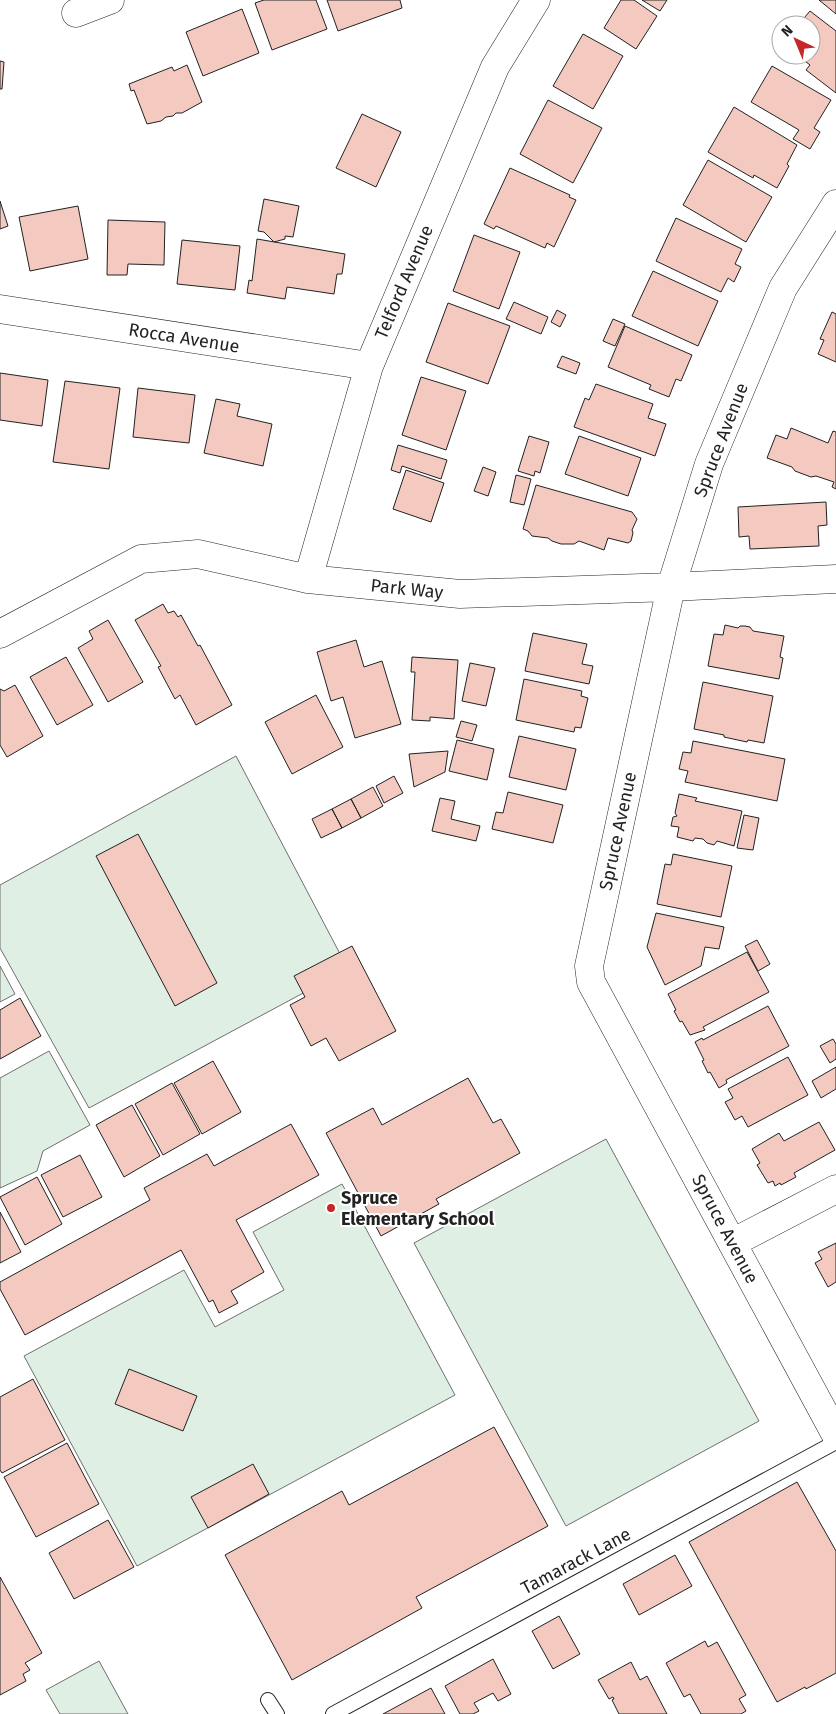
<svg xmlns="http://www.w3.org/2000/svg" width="836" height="1714" viewBox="0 0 836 1714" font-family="'Fira Sans',sans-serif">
  <rect width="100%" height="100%" fill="#fff"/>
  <path fill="#e0efe3" stroke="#6f6f6f" d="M236 756 348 969 89 1108 0 948V885Z
    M0 966 15 994 0 1002Z
    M49 1051 90 1125 43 1151 37 1171 0 1188V1078Z
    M606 1139 759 1421 566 1526 414 1243Z
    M342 1184 455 1395 137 1566 24 1356 184 1270 215 1327 284 1290 253 1232Z
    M99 1661 128 1714H60L46 1690Z"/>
  <path fill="#f3c9c0" stroke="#222" d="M264 0H316L327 29 272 50 255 3Z
    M327 0H400L402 8 338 31Z
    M621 0H634L657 16 636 49 604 28Z
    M642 0H667L660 11Z
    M819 0H836V14Z
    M242 9 259 53 203 76 186 32Z
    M810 11 836 31V93L806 70 810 65 797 55H811V25H798Z
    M583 34 623 56 593 109 553 86Z
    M0 61 4 62 2 89H0Z
    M187 65 202 102 182 113H176L173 116 166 117 161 121 147 124 134 90 131 91 129 84 172 67 174 71Z
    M772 66 831 100 814 128 820 132 810 149 793 139 799 130 751 102Z
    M548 100 602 128 573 183 520 154Z
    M734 107 797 145 787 164 789 166 777 188 754 175 753 178 708 152Z
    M362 114 401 132 376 187 336 168Z
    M708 160 772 197 746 242 683 205Z
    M510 168 570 195 569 197 576 200 554 247 547 243 545 248 496 226 494 229 484 224Z
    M264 199 299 206 293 237 285 236V239L274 242 264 232 258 231Z
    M0 201 8 226 0 229Z
    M78 206 88 259 30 271 19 217Z
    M676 218 742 249 735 264 741 267 734 282 728 278 721 292 656 261Z
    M108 220 165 222 164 265 128 264 127 275H107Z
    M474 235 520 252 499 309 453 291Z
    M257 239 345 254 342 274H337L334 294 287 287 285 299 247 293 249 280 252 281Z
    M182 240 240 246 235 290 177 284Z
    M653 271 718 301 698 346 632 316Z
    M514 302 548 317 541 334 506 319Z
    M448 303 510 326 488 384 426 362Z
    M557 310 566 315 560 327 551 322Z
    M832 312 836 314V362L818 354 824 340 820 339Z
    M613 319 625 324 615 346 603 341Z
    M625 326 692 355 681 381 676 379 669 397 649 389 651 385 608 367Z
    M562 356 580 363 576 374 557 367Z
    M0 373 48 380 42 426 0 420Z
    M421 377 466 391 446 450 402 435Z
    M65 381 120 388 109 469 53 462Z
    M596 384 653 404 648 418 666 424 655 456 574 427 585 398 589 400Z
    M138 388 195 395 189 443 133 437Z
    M216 399 240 404 237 416 272 424 263 466 204 453Z
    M791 428 828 443 833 431 836 432V489L832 487 834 482 816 476 811 477 795 471 792 467 767 458 776 435 787 439Z
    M529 436 549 442 540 473 535 471 534 476 518 471Z
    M579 436 641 458 628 496 565 474Z
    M398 445 447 460 441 479 402 466 400 473 391 470Z
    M483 467 496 472 488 496 474 491Z
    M406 470 444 483 431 522 393 509Z
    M516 475 531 479 524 505 510 502Z
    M536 485 632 512 637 519 632 530 633 533 631 541 628 543 608 538 604 550 579 541 574 544H561L552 541 548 538 532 536 528 531 523 529Z
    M826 502 827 525 818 526 819 546 750 549 749 536 739 537 738 507Z
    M163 604 168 613 174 611 178 617 181 615 198 646 200 645 232 705 196 725 180 695 175 699 158 667 161 666 135 620Z
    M108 620 143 682 108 702 78 648 93 639 89 631Z
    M725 625 738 628 740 626H745L750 627 753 631 784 636 780 657 783 658 779 679 708 666 714 634 723 635Z
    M533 633 587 644 582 664 593 666 589 684 525 671Z
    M356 640 364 667 382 661 401 724 355 738 343 697 331 701 317 652Z
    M66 657 93 705 57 725 30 677Z
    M412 657 458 660 454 719 430 717V721L412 720 415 672H411Z
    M470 663 495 668 486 706 462 701Z
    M524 679 582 691 581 696 588 698 581 728 575 727 574 732 516 720Z
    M703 682 773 696 764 743 748 740 747 742 724 737V735L694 729Z
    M15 685 43 736 7 757 0 745V689L4 691Z
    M316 695 343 747 292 774 265 722Z
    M461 721 477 725 472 741 456 737Z
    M519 736 576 749 566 790 509 777Z
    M457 740 494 749 487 780 449 771Z
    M693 741 785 759 777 801 685 782 688 771 679 769 683 752 691 753Z
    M448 751 445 772 414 787 409 754Z
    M394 776 403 793 384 803 376 786Z
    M373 787 383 806 361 818 351 799Z
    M508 792 563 805 553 843 492 829 496 812 503 813Z
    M679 794 697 798 695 801 742 811 734 846 717 841 714 845 707 843 703 839 695 838 693 841 677 837 679 827 671 826 673 817 677 816 675 813Z
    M440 798 455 801 451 819 480 826 476 841 432 831Z
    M351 799 361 818 342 828 332 809Z
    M332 809 342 828 321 838 312 819Z
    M744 815 759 818 753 850 737 848Z
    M138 834 217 983 175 1006 96 856Z
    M673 854 732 866 721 917 657 904 665 864 671 865Z
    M656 913 724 927 719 949 705 947 701 966 665 985 647 947Z
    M757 940 770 964 758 971 745 946Z
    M352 946 396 1031 339 1061 326 1038 311 1046 290 1005 305 997 294 976Z
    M747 952 769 992 703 1027 705 1030 690 1035 682 1021 680 1022 674 1011 676 1010 668 994Z
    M20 998 41 1036 0 1059V1010Z
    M768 1006 789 1046 726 1080 727 1083 719 1088 710 1072 708 1073 702 1061 704 1060 695 1042 702 1038 703 1040Z
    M833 1039 836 1044V1059L830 1063 820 1046Z
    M788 1057 808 1095 748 1127 742 1116 735 1120 725 1102 733 1098 728 1089Z
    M213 1061 241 1112 202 1134 174 1083Z
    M836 1067V1089L821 1098 812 1081Z
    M468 1078 493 1123 501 1119 520 1153 436 1199 439 1204 381 1236 326 1133 373 1108 382 1125Z
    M172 1083 200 1134 163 1155 135 1104Z
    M132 1105 160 1156 124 1177 96 1125Z
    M819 1122 835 1150 794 1173 796 1177 781 1185 780 1183 775 1186 773 1181 768 1183 757 1165 760 1163 752 1149 779 1133 784 1141Z
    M291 1124 319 1175 236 1220 264 1272 231 1291 238 1303 219 1313 213 1300 209 1302 181 1250 25 1335 0 1289V1282L150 1200 144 1188 207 1154 214 1166Z
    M80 1155 102 1197 63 1217 41 1175Z
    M37 1177 62 1224 25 1245 0 1197Z
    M0 1212 21 1252 0 1263Z
    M836 1243V1282L828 1287 815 1263 822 1259 818 1252Z
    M129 1369 197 1396 183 1431 115 1404Z
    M33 1379 65 1440 2 1473 0 1470V1397Z
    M494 1427 548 1526 416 1597 422 1608 292 1680 225 1555 342 1491 349 1505Z
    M67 1443 99 1504 36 1537 4 1477Z
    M253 1464 269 1494 208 1528 191 1497Z
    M797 1482 836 1551V1673L806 1689 805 1687 777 1702 689 1542Z
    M108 1520 134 1567 74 1599 49 1553Z
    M675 1555 692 1586 639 1615 623 1584Z
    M0 1577 42 1653 25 1663 30 1670 23 1674 26 1681 0 1695Z
    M559 1616 580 1654 553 1669 532 1631Z
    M705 1641 708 1647 717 1642 746 1695 739 1699 746 1711 741 1714H701L690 1694 684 1697 666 1663Z
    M493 1659 511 1694 498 1701 493 1693 474 1703 479 1711 473 1714H460L445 1686Z
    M631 1662 640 1680 647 1676 667 1714H619L612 1700 614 1699 613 1697 609 1699 598 1680Z
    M431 1688 445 1714H383Z"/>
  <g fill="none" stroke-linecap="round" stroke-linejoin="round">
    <defs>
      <path id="service" d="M268 1700 277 1714
        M333 1714 836 1442"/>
      <path id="minor" d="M76 13 110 0
        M836 204 783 288 709 464 671 587 589 966 591 982 836 1435
        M0 309 369 366
        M308 579 369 366 495 67 536 0
        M0 634 141 559 198 554 308 579 460 594 671 587 836 579
        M732 1243 836 1189"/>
    </defs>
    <use href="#service" stroke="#222" stroke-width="16"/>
    <use href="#minor" stroke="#222" stroke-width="29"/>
    <use href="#service" stroke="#fff" stroke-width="14"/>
    <use href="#minor" stroke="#fff" stroke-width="28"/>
  </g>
  <circle fill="#c62828" stroke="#fff" stroke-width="2" cx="331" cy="1208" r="5"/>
  <g text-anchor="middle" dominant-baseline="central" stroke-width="4" stroke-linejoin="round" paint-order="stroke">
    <g font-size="18" fill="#222" stroke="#fff">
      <text transform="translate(404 282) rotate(-67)">Telford Avenue</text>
      <text transform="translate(184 338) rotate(9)">Rocca Avenue</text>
      <text transform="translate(721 440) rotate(-69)">Spruce Avenue</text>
      <text transform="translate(407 589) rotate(6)">Park Way</text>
      <text transform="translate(618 831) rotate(-78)">Spruce Avenue</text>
      <text transform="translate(725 1229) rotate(62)">Spruce Avenue</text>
      <text transform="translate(576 1561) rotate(-28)">Tamarack Lane</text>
    </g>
    <g font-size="18" font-weight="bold" fill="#222" stroke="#fff" text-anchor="start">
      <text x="341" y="1198">Spruce<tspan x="341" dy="21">Elementary School</tspan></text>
    </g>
  </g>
  <g transform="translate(796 40) rotate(316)"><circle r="24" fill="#ffffff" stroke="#a7a7a7"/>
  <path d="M0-4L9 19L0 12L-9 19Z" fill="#c62828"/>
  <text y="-8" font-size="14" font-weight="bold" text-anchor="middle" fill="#222222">N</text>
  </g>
</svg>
